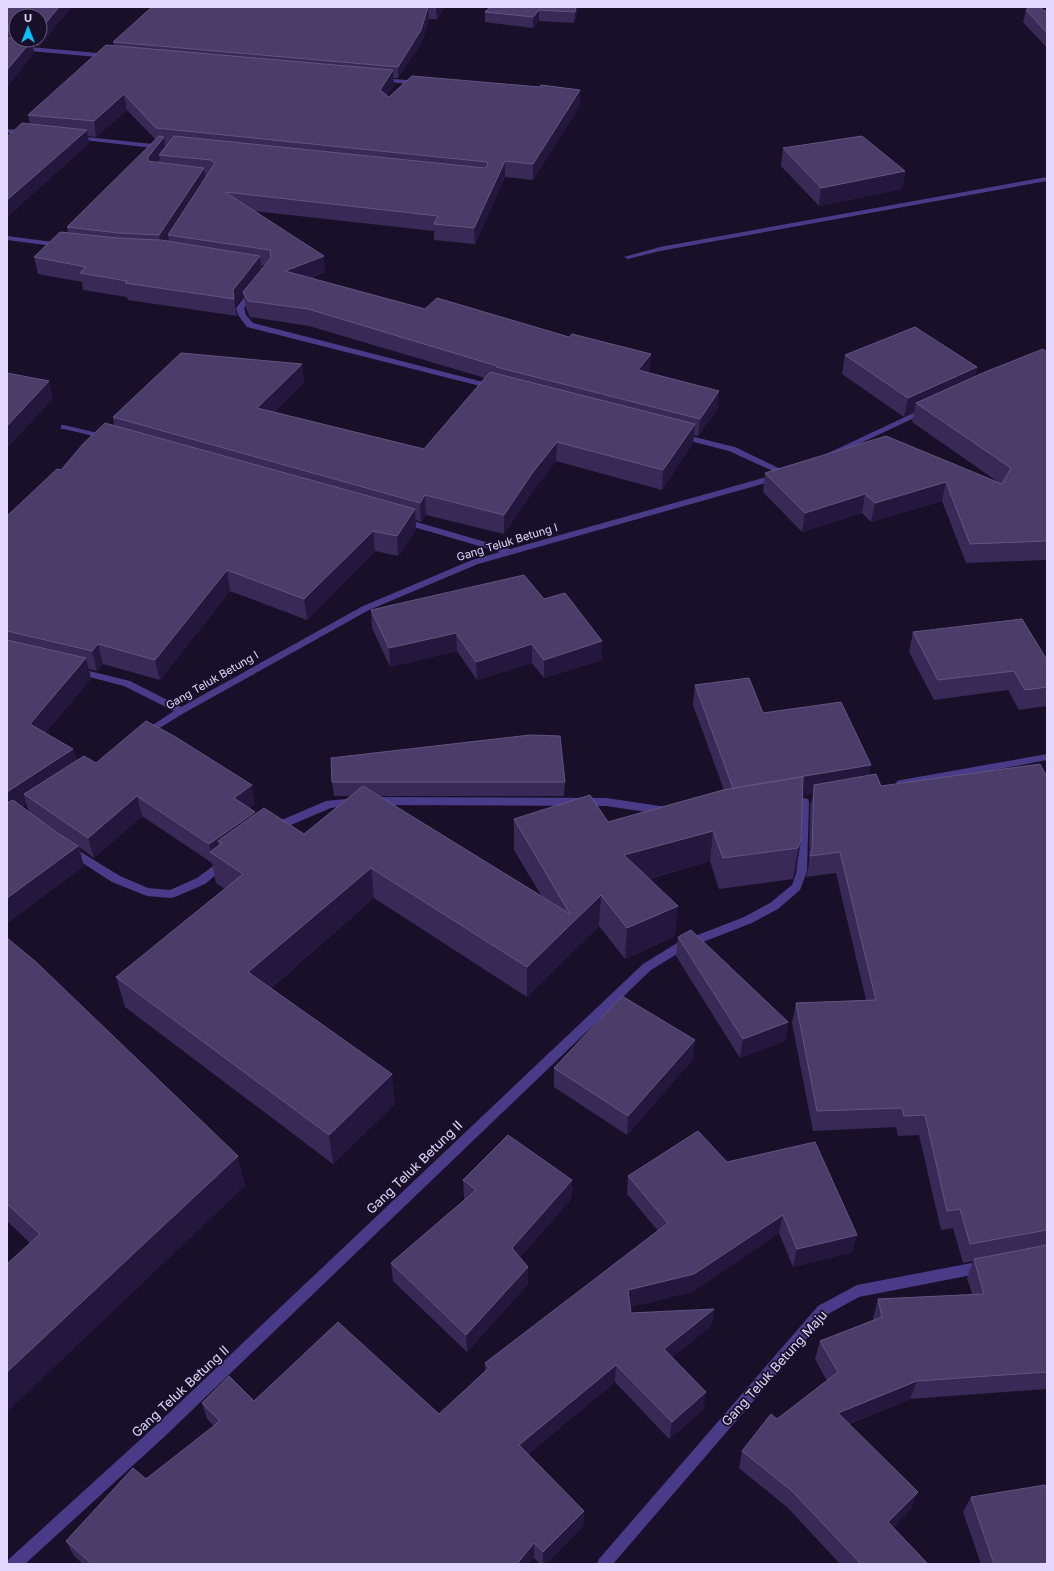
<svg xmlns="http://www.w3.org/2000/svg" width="1054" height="1571" viewBox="0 0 1054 1571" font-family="Inter,sans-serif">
  <rect width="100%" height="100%" fill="#181029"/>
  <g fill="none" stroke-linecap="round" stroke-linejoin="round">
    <path fill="#4a3b88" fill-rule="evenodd" d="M7 45 109 54 112 56 109 58 7 49Z
      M382 78 417 81 420 83 417 85 380 81 379 80Z
      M7 129 25 131 28 133 25 135 7 133Z
      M77 136 162 145 165 147 162 149 75 139 74 138Z
      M1047 177V181L660 251 628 259 624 257 660 247Z
      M7 236 61 243 64 245 61 247 7 240Z
      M250 290H253L257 292 244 308 246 315 253 323 495 385 496 387 492 389 247 327 238 315 236 308Z
      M922 409H925L929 411 829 458H823L822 456Z
      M61 425H64L106 435 110 437 106 439 64 429H61Z
      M679 434H682L735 447 791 474 787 476H784L729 451 679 438Z
      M774 475H777L781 477 780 479 478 564 369 610 184 713 145 737 140 734 142 732 174 711 124 686 74 673 72 671 77 668 130 681 181 707 363 606 472 560 500 552 400 523 399 521 400 519H406L510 549Z
      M1047 754V760L901 788 897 787 896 784 897 781 901 780Z
      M373 797 606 798 667 807 671 808 672 811 671 814 667 815 606 806 373 805 369 804 368 801 369 798Z
      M355 798 359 799 360 802 359 805 331 808 274 832 270 831 269 828 270 825 326 801Z
      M804 798 808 799 809 802 807 871 800 890 778 909 752 923 685 949 651 970 163 1438 25 1564H7L9 1559 153 1428 643 964 677 943 744 917 770 903 792 885 797 871 799 802 800 799Z
      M71 846 120 876 148 888 170 890 197 878 220 861H228L229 864 205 884 175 897 171 898 147 896 112 882 67 853 66 850 67 847Z
      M982 1261 986 1263 988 1267 986 1271 982 1273 859 1297 828 1314 613 1564H597L599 1559 818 1306 857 1285Z"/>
  </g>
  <path fill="#392957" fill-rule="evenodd" d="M7 7H71L40 46H33L34 53 7 87ZM16 16H40V40H16Z
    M152 7H445L437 19H429L422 42 398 78H393L394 85 387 95 389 97 580 105 533 180 505 177 475 244 434 240V231L254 211 325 272 311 278 650 370 648 373 718 408 698 436 694 435 693 443 662 490 556 461 533 491 504 534 426 515 421 522 416 520V530L398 556 375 551 307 620 230 591 160 680 103 664 97 671 89 669 91 679 45 733 73 749 77 761 96 763 255 804 250 808 255 812V814L304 834 351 796H334L332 782H565L564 796H378L541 895 514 850V819L608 822 724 790 693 705 695 685 763 713 871 765 869 775 881 786 1047 777V1389L910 1399 849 1424 918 1492 911 1509 893 1527 928 1564H840L788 1508 739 1468 742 1451 777 1419 827 1381 815 1359 820 1341 873 1320V1318L878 1299 972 1294 967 1278 973 1261 963 1263 953 1228 941 1230 919 1135 898 1136 896 1127 813 1131 792 1023 796 1003 866 1000 836 873 806 877 809 864 810 806 813 794 802 796 801 840 796 871 793 879 719 889 710 861 649 879 675 936 625 959 599 926 527 997 374 898 271 988 395 1104 333 1164 125 1007 116 977 225 889 216 883 212 863 142 816 94 858 79 847 84 866 7 923V516L114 426 113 417 302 364 304 382 274 412 424 449 485 378 309 326 250 317 246 308 244 296 235 306 237 316 128 300 127 297 83 290 82 282 38 274 34 257 68 232 67 227 156 140 127 110 96 137 88 136 89 143 7 217V137L30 124 28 115 114 45 113 42ZM262 265 265 266 262 269ZM26 803 29 812 22 807Z
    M579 7 574 23 539 21 533 28 485 22V12Z
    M1026 10 1047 12V48L1023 22Z
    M783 148 905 171 902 189 819 206 781 166Z
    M1047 352V560L966 563 942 501 871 522 862 513 802 532 763 492 765 473 1001 484 912 422 914 412 904 417 842 374 845 355 977 367 975 377Z
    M544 599 602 660 544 678 532 663 477 680 457 651 390 667 372 628 371 610Z
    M913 632 1047 660V706L1019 710 1008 690 934 700 909 652Z
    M678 937 788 1022 785 1041 740 1058 676 956Z
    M7 938 245 1186 30 1243 7 1221Z
    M693 1059 627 1135 554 1087V1068Z
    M727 1162 857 1235 852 1252 793 1267 779 1233 692 1292 630 1307 631 1313 714 1309 711 1326 672 1357 704 1409 669 1439 615 1382 528 1454 584 1511 583 1526 546 1564H540L534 1558 529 1564H83L74 1556 66 1541 214 1426 207 1419 202 1403 254 1401 439 1414 485 1371V1363L658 1231 627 1194 628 1176Z
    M463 1180H572L571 1199 520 1257 528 1284 467 1352 393 1281 391 1263 465 1199 464 1198Z
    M971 1497 1047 1564H981L963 1512Z"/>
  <path fill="#24173d" d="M59 7H71L40 46 38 40H40V30Z
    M428 7 429 19 422 42 398 78V67Z
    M437 7H445L437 19 436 8Z
    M576 7H579L574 23 575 12Z
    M539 10V21L533 28V17Z
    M32 40 34 53 7 87V70Z
    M393 70 394 85 381 105 380 90Z
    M580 90V105L533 180V164Z
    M124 94 127 110 96 137 94 121Z
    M87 130 89 143 7 217V200Z
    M164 137 166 151 159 155 160 159 151 171 148 161V157Z
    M505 161V177L475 244 474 228Z
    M204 168 206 182 168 235 169 239 161 249 159 235Z
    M905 171 902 189 819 206 821 188Z
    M260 256 262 272 243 292 244 296 235 306 233 290Z
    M324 256 325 272 287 288 285 271Z
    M651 354 650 370 637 387 638 370Z
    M302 364 304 382 259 426 257 408Z
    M977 367 973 386 916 403 914 412 904 417 908 398Z
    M49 381 53 399 7 448V426Z
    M719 391 718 408 698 436 700 419Z
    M695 424 693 443 662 490 663 470Z
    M557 442 556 461 533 491 504 534V515L533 472Z
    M946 482 942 501 871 522 875 503Z
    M865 494 862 513 802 532 805 513Z
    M425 495 426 515 421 522 420 503Z
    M415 509 416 530 398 556 397 536Z
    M373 531 375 551 307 620 304 599Z
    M227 570 230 591 160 680 155 660Z
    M456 633 457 651 390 667 389 648Z
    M602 641V660L544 678V660Z
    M98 644 103 664 97 671 92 651Z
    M532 644V663L477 680 476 662Z
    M86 658 91 679 36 744 30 724Z
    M73 749 79 770 24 794 26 803 7 816V792Z
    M871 765 867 785H814L813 794 731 808 733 788Z
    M252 785 255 804 238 818 234 798Z
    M137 796 142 816 94 858 88 838Z
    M255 812 258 831 222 843 218 841 222 858 211 853 209 844Z
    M713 831 710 861 622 886 624 855Z
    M801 840 796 871 793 879 798 848Z
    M78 846 84 866 7 923V898Z
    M371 868 374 898 254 1002 248 972Z
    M601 895 599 926 527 997V967Z
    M678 906 675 936 625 959 627 928Z
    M788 1022 785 1041 740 1058 743 1039Z
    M695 1040 693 1059 627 1135 628 1116Z
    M392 1074 395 1104 333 1164 329 1135Z
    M238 1156 245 1186 7 1412V1372Z
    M572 1180 571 1199 512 1266V1248Z
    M783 1215 779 1233 692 1292 626 1308 628 1290Z
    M857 1235 852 1252 793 1267 797 1249Z
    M528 1267V1284L467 1352 466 1335Z
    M714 1309 711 1326 662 1366 664 1349Z
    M616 1365 615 1382 519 1461V1445Z
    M917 1381 910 1399 832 1430 838 1413Z
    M706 1392 704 1409 669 1439 672 1422Z
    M918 1492 911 1509 881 1538 888 1522Z
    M584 1511 583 1526 546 1564H543V1552Z
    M534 1543V1558L529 1564H517Z"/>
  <path fill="#4b3c69" stroke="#635480" d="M7 7H59L40 30V16H16V32L7 31Z
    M152 7H437L436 8 428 7 421 30 398 67 113 42Z
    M490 7H576L575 12 539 10 533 17 485 12Z
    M1029 7H1039L1047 12V33L1026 10Z
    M7 38 16 39V40H32L7 70Z
    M106 45 393 70 380 90 389 97 412 76 540 87 541 85 580 90 533 164 505 161 474 228 434 224 438 216 225 192 324 256 285 271 425 309 437 298 569 337 572 334 651 354 638 370 719 391 700 419 496 367 497 366 308 309 248 301 243 292 271 258 270 250 168 235 215 163 211 160 159 155 174 136 485 168 488 165 487 162 156 128 124 94 94 121 28 115Z
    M22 123 87 130 7 200V137Z
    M159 136 164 137 148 157V161L204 168 159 235 118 233 67 227Z
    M862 136 905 171 821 188 783 148Z
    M60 232 118 238 161 240 260 256 233 290 234 299 125 283 127 281 80 273 86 267 34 257Z
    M915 327 977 367 908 398 845 355Z
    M1043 349 1047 352V541L970 544 946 482 875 503 865 494 805 513 765 473 886 436 1002 484 1011 468 916 403 985 372Z
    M181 353 302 364 257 408 424 449 490 372 695 424 663 470 557 442 533 472 504 515 425 495 420 503 113 417Z
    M7 373 49 381 7 426Z
    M105 423 415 509 397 536 373 531 304 599 227 570 155 660 98 644 92 651 7 631V516L57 469 61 470 83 444Z
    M524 575 544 599 565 593 602 641 544 660 532 644 476 662 456 633 389 648 371 610Z
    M1022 619 1047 660V687L1025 690 1014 671 938 680 913 632Z
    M7 640 86 658 30 724 73 749 7 792Z
    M749 678 763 713 841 702 871 765 733 788 695 685Z
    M146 721 174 736 252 785 234 798 255 812 209 844 137 796 88 838 24 794 84 756 96 763Z
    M530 735 560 736 565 782H332L331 758Z
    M1040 764 1047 777V1230L970 1244 960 1209 947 1211 925 1115 904 1116 902 1108 817 1111 796 1003 876 1000 840 852 810 856 812 850 814 785 876 774 881 786Z
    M803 777 801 840 798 848 723 858 713 831 624 855 678 906 627 928 601 895 527 967 371 868 248 972 392 1074 329 1135 116 977 243 874 210 852 222 843 218 841 264 808 304 834 363 786 570 914 514 819 590 795 608 822 723 790Z
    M13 800 56 832 78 846 7 898V803Z
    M691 930 788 1022 743 1039 678 937Z
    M7 938 36 962 238 1156 7 1372V1264L40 1234 7 1204Z
    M622 996 695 1040 628 1116 554 1068Z
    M698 1131 727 1162 815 1142 857 1235 797 1249 783 1215 694 1274 628 1290 631 1313 714 1309 664 1349 706 1392 672 1422 616 1365 519 1445 584 1511 543 1552 534 1543 517 1564H92L66 1541 133 1468 146 1479 220 1421 202 1403 229 1376 254 1401 338 1322 439 1414 489 1368 485 1363 668 1223 628 1176Z
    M508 1135 572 1180 512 1248 528 1267 466 1335 391 1263 476 1190 463 1180Z
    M1047 1245V1372L917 1381 838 1413 918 1492 888 1522 928 1564H861L792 1491 742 1451 771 1414 777 1419 838 1372 820 1341 882 1317 878 1299 984 1294 974 1259Z
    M1045 1485 1047 1491V1564H994L971 1497Z"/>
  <g text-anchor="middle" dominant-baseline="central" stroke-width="3.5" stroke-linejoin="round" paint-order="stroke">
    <g font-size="11" fill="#e2d8ff" stroke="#181029">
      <text transform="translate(507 542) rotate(-17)">Gang Teluk Betung I</text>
      <text transform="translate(212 680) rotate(-30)">Gang Teluk Betung I</text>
    </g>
    <g font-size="13" fill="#e2d8ff" stroke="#181029">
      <text transform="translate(414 1167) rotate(-44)">Gang Teluk Betung II</text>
      <text transform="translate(774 1368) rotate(-48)">Gang Teluk Betung Maju</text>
      <text transform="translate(180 1391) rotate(-43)">Gang Teluk Betung II</text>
    </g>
  </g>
  <rect width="1054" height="1571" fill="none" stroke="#e2d8ff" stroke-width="16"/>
  <g transform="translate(28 28)"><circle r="19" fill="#181029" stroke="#69607f"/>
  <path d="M0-3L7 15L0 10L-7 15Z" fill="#04c1ff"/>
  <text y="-6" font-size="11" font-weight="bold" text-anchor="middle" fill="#e2d8ff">U</text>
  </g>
</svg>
